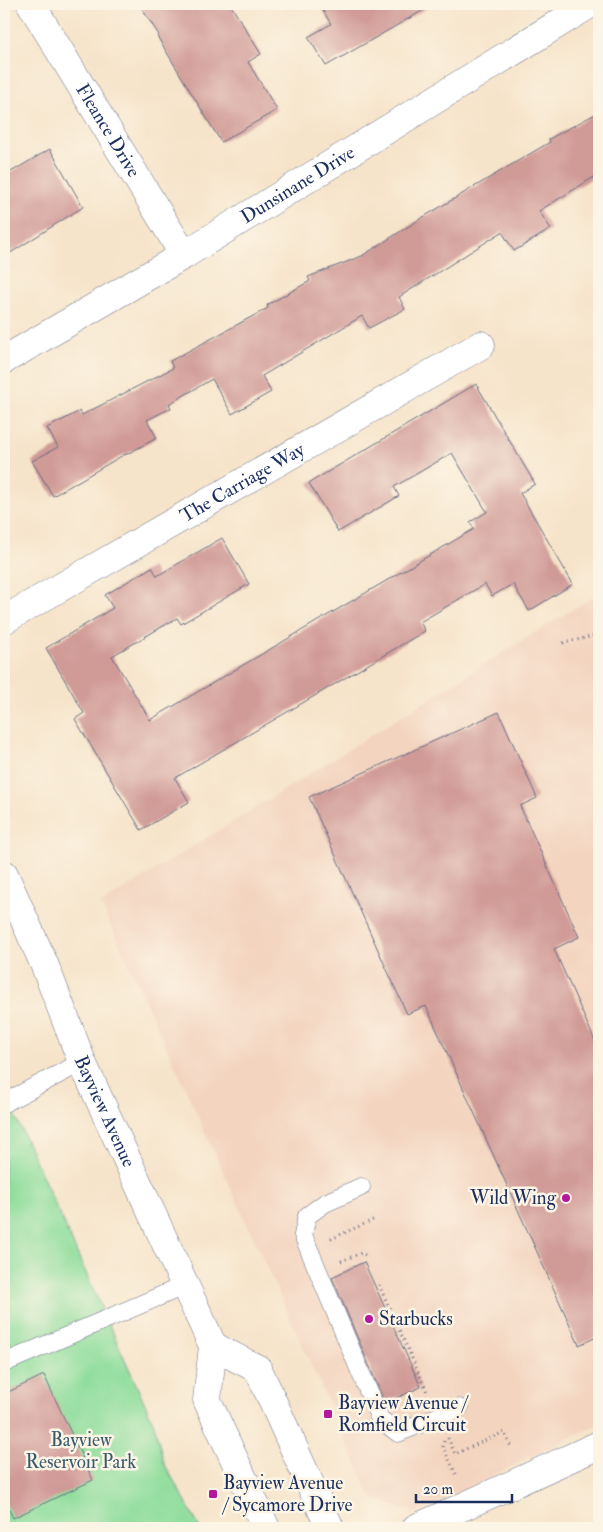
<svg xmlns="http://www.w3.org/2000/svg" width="603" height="1532" viewBox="0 0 603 1532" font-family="'IM FELL Double Pica',serif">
  <rect width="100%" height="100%" fill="#fcf5e5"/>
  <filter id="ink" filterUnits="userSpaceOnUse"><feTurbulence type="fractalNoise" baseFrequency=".02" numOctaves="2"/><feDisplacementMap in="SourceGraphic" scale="10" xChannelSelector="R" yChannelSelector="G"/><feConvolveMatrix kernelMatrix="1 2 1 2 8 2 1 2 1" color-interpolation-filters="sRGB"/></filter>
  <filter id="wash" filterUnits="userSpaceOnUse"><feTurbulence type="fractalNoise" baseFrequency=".0096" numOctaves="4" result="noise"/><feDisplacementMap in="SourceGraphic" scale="20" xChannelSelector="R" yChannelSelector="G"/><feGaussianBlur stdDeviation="1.12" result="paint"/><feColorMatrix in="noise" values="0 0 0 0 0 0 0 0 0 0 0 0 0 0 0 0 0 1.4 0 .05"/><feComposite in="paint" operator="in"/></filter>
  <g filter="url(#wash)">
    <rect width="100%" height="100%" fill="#f6e4ca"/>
    <path fill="#f3d4bf" d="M599 593V806L597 875 599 881V1424L416 1513 372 1498 101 904Z"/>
    <path fill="#8edd9c" stroke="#54867d" d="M4 1091 154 1424 164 1463 200 1528H4Z"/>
    <g id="blocks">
      <path fill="#d09a96" d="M139 4H230L261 54 248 62 277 110 221 142 157 36 159 35Z
        M319 4H434L326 66 308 37 331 24Z
        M599 112V174L539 211 551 229 514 251 502 232 399 297 405 309 369 328 362 316 262 376 271 392 232 414 212 379 169 404 171 408 147 420 157 438 125 455V454L53 496 32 461 58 447 47 428 80 411 82 415 173 368 170 361 268 308 267 305 310 281 308 277 362 256 420 219 550 142 549 139Z
        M50 149 83 207 4 257V176Z
        M476 384 535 484 520 493 573 584 529 611 513 584 492 596 485 584 420 622 425 631 175 778 189 802 141 830 75 719 84 713 46 648 113 608 105 595 152 567 157 576 222 538 249 584 181 624 177 618 112 656 150 720 474 529 470 522 487 512 452 453 394 487 399 496 338 532 309 483Z
        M499 712 537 798 520 806 579 937 554 949 599 1050V1336L579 1345 426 1006 407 1014 309 797Z
        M364 1262 421 1387 385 1403 332 1277Z
        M44 1375 93 1480 13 1518 4 1499V1394Z"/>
    </g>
  </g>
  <g filter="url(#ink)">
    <use href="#blocks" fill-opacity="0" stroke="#686e84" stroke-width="1"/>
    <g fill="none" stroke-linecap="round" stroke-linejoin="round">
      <defs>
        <path id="service" d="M4 1103 82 1062
          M361 1187 325 1203 307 1216 303 1235 380 1419 398 1433 459 1408
          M4 1363 186 1285"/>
        <g id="minor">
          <path id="s1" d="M31 4 184 255"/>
          <path id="s2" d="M4 360 184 255 590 4"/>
          <path id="s3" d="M4 620 481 345"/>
          <path d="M416 1528 599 1445"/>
        </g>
        <g id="secondary">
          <path id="s4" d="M4 874 45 966 82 1062 213 1346 207 1400 266 1528"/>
          <path d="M213 1346 258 1369 330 1528"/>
        </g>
      </defs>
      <use href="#service" stroke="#686e84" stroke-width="19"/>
      <use href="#minor" stroke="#686e84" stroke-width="29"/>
      <use href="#secondary" stroke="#686e84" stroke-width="29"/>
      <path stroke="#686e84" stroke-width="3" stroke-dasharray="1 4" stroke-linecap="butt" d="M563 643 599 635
        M331 1239 375 1219
        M341 1261 359 1254 361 1253 365 1255
        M379 1285 428 1394
        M448 1438 455 1454 504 1432 512 1449
        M444 1441 443 1447 456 1474"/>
      <use href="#service" stroke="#fff" stroke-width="18"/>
      <use href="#minor" stroke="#fff" stroke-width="28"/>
      <use href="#secondary" stroke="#fff" stroke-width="28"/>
    </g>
  </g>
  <g fill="#b5179e" stroke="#fcf5e5" stroke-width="2">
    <circle cx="566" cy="1198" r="5"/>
    <circle cx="369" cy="1319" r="5"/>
    <rect x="323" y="1409" width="10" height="10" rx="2.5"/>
    <rect x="208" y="1489" width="10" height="10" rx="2.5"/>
  </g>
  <g text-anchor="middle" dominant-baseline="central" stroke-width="5" stroke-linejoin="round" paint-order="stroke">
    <g font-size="19" fill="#1b2f5e" stroke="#fcf5e5">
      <text stroke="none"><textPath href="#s1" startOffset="148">Fleance Drive</textPath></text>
      <text stroke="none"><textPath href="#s2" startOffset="342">Dunsinane Drive</textPath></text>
      <text stroke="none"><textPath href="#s3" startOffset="275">The Carriage Way</textPath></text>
      <text stroke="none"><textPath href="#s4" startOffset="258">Bayview Avenue</textPath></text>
    </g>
    <g font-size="19" fill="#1b2f5e" stroke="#fcf5e5" text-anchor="start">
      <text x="556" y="1198" text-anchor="end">Wild Wing</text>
      <text x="379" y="1319">Starbucks</text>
      <text x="338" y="1403">Bayview Avenue /<tspan x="338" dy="22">Romfield Circuit</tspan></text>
      <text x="223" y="1483">Bayview Avenue<tspan x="223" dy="22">/ Sycamore Drive</tspan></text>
    </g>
    <g font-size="19" fill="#385a6e" stroke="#fcf5e5">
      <text x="81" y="1440">Bayview<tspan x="81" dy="22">Reservoir Park</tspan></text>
    </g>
  </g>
  <rect width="603" height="1532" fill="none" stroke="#fcf5e5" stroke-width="20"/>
  <path d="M416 1494v8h96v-8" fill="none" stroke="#1b2f5e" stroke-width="2.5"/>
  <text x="423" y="1494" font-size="15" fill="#1b2f5e" stroke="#fcf5e5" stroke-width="4" paint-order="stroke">20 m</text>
</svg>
